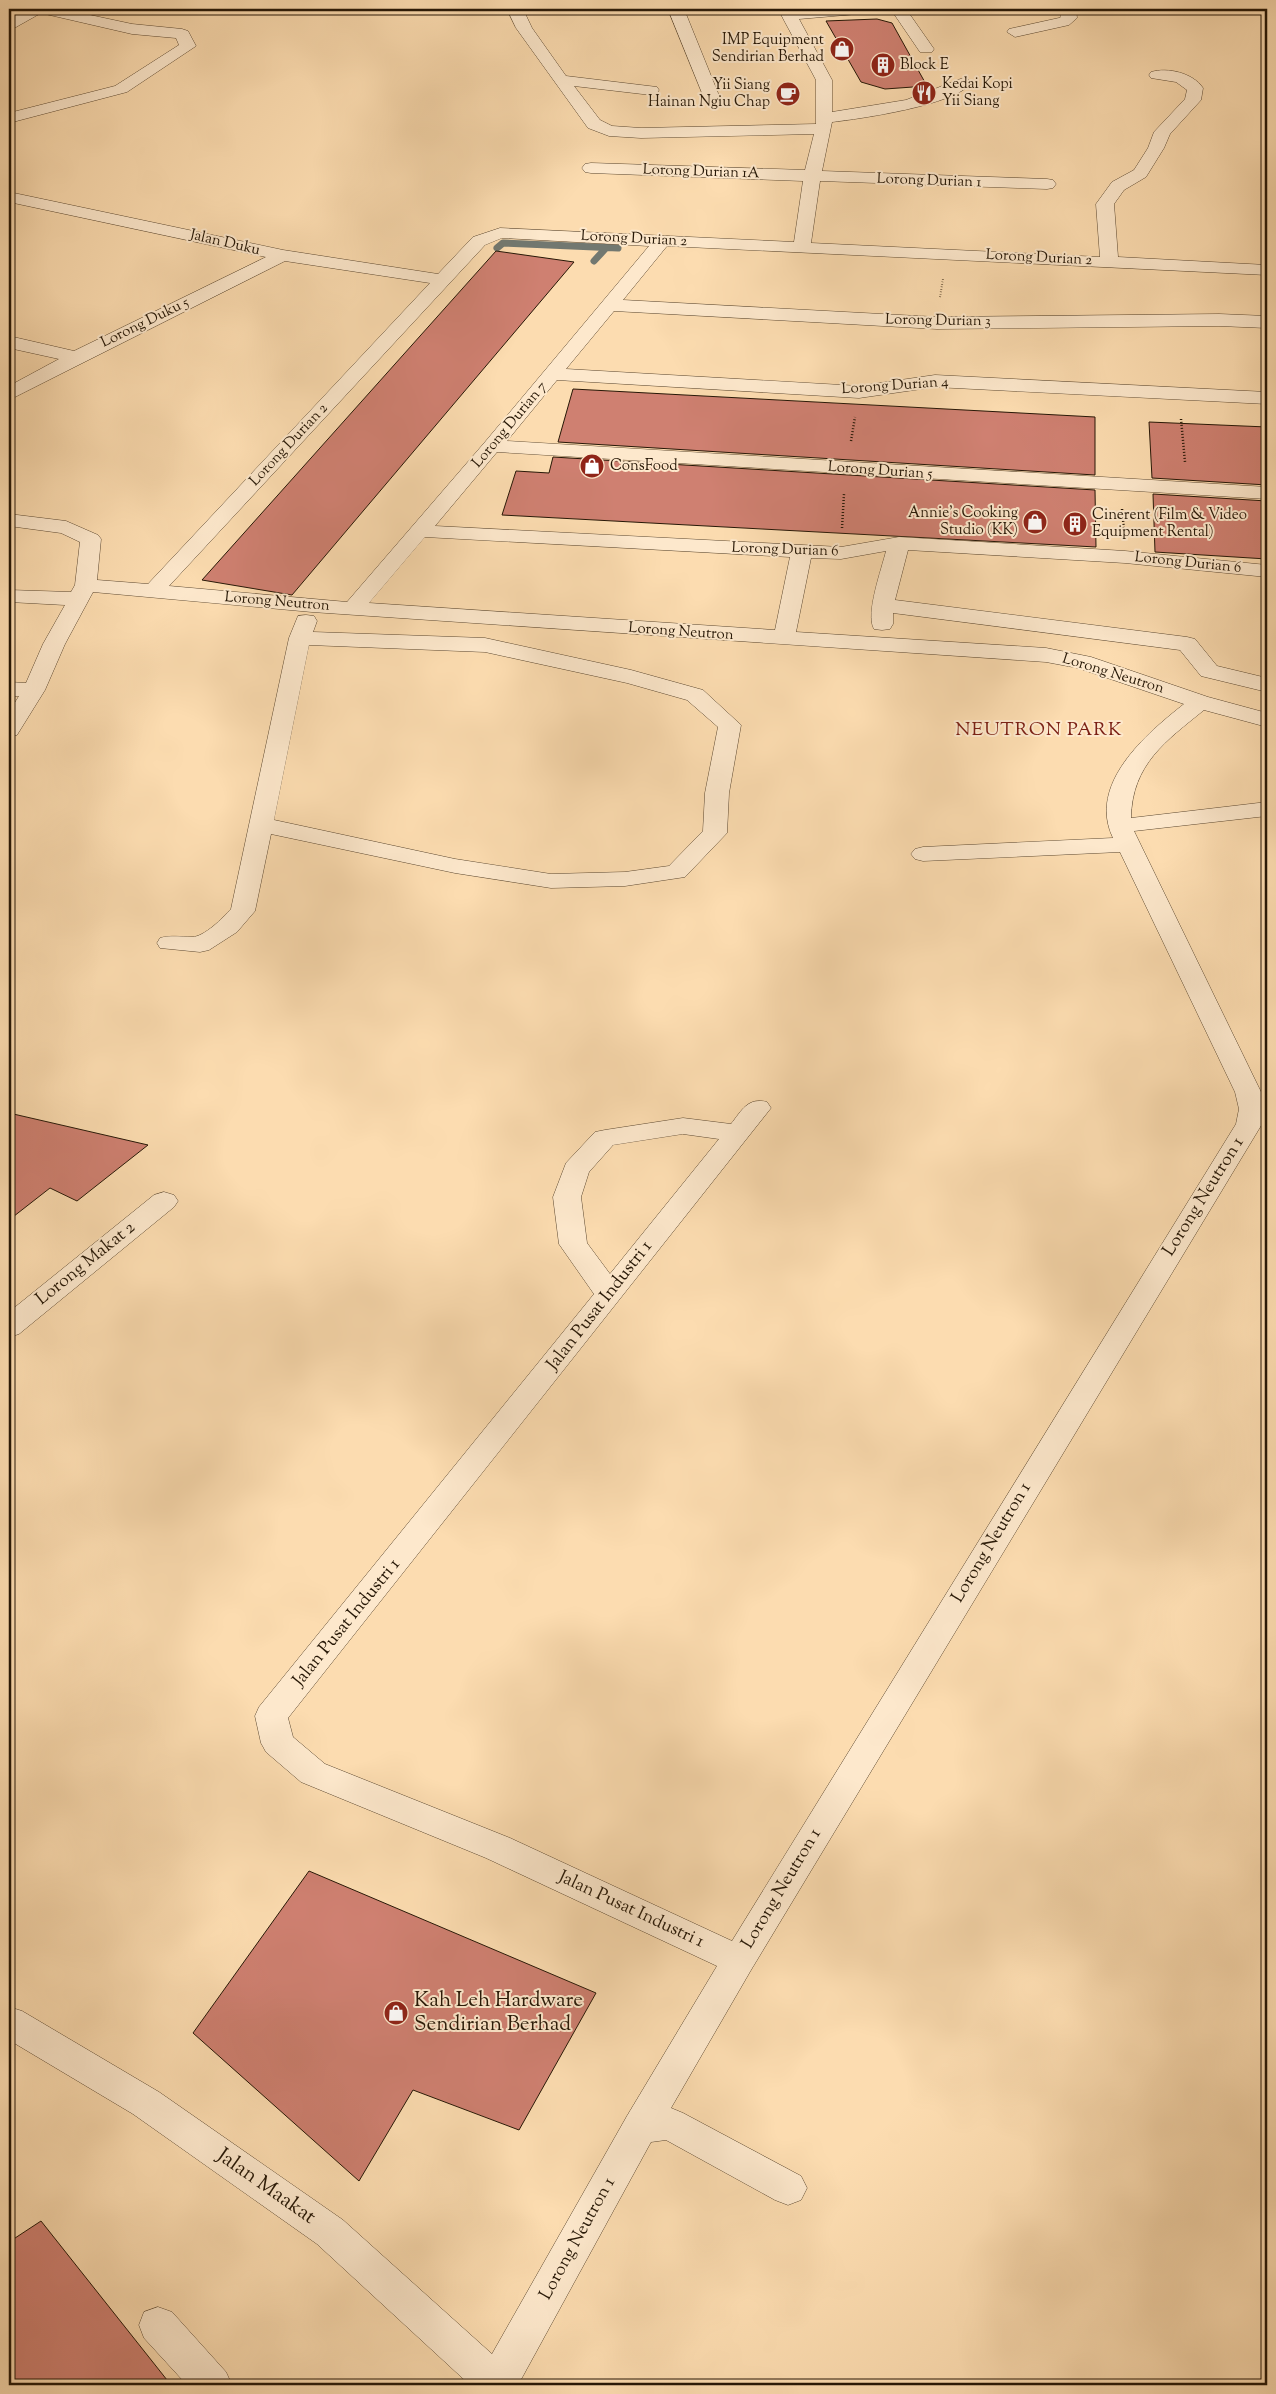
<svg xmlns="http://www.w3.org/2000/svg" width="1276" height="2394" viewBox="0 0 1276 2394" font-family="'Sorts Mill Goudy',serif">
  <rect width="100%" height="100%" fill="#fcdcb0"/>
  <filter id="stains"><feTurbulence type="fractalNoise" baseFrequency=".004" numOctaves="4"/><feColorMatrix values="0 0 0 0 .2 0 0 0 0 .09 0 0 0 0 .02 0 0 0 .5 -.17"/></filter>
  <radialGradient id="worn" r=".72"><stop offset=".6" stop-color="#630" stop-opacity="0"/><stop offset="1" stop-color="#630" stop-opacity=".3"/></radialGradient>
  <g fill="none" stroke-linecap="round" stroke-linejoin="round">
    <path stroke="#727870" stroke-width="7" d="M497 248 503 243 618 248
      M594 261 606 248"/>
  </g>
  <path fill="#cf8071" stroke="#261706" d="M877 19 892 23 927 86 885 89 861 82 826 21Z
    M496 251 574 262 292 595 202 580Z
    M573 389 1095 417V475L558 442Z
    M1149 422 1267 427V485L1152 478Z
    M553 457 1095 490 1096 547 502 515 516 471 549 473Z
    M1153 494 1267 501V559L1155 552Z
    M9 1113 148 1145 77 1201 50 1188 9 1220Z
    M309 1871 596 1993 519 2130 413 2090 359 2181 193 2033Z
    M41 2221 171 2385H9V2242Z"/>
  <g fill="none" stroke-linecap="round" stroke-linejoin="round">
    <defs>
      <path id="minor" d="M25 9H62L132 24 182 29 188 31 196 46 127 92 9 123V113L115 86 179 45 176 38 132 34 41 13 9 31V19Z
        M507 9H523L532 28 566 76 657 87 659 90 657 93 651 95 574 86 600 120 612 126 641 128 816 124V80L778 9H906L934 49 932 52H920L892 11 799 19 832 80V112L906 100 963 78 969 80 971 83C956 105 859 119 832 122L822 171 1047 179 1053 180 1056 184 1053 188 1047 189 820 181 811 243 1100 257 1096 204 1112 182 1134 170 1148 148 1154 132 1185 99 1187 90 1176 82 1151 78 1149 75 1151 72C1168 67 1193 73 1203 88L1201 100 1170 134 1164 148 1146 177 1124 190 1114 204 1118 257 1267 265V275L667 246 623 300 937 317 1219 314 1267 316V328L1219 326 937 329 614 311 566 369 859 386 935 375 1267 392V404L935 387 859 398 557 380 507 441 1267 487V499L497 452 435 526 841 547 899 537 1125 551 1267 565V577L1125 563 908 550 895 600 1187 637 1195 639 1217 666 1267 678V692L1201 676 1180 650 893 613V624L890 629 882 630 874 629C865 614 882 568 886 551L841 559 811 558 796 632 1046 648 1091 657 1208 697 1267 713V727L1204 710C1166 741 1132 764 1131 818L1267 802V816L1134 831 1261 1092 1265 1109 1262 1124 751 1970 671 2108 683 2113 801 2176 807 2188 801 2200 788 2205 775 2200 666 2140 651 2142 518 2385H470L317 2244 133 2114 9 2040V2007L22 2011 159 2092 343 2220 492 2354 627 2116 717 1966 486 1858 301 1782 266 1752 261 1743 255 1716 259 1707 594 1294 559 1244 553 1197 566 1163 595 1132 605 1130 683 1118 731 1124C742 1110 748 1097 767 1102L771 1108 288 1718 293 1737 325 1764 510 1838 732 1941 1236 1124 1239 1109 1235 1092 1120 852 923 861 915 859 911 854 915 849 923 847 1113 838C1087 784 1146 734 1184 704L1078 668 1046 662 312 612 93 592 65 644 45 690 17 735 9 737V712L19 696H9V682L26 683 43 644 65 605 9 602V590L71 592 75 585 80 542 61 533 9 526V514L66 521 98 535 101 539 97 580 148 584 430 283 285 261 9 400V386L59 359 9 348V336L74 351 266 257 9 202V192L283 250 438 274 473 237 500 228 794 242 803 181 591 173 585 172 582 168 585 164 591 163 805 170 814 134 641 138 609 136 588 128 516 28ZM502 238 649 246 485 442 347 602 169 586 485 245ZM425 537 790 557 775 630 369 603ZM683 1134 719 1139 610 1274 587 1243 581 1197 589 1172 613 1145Z
        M668 9H684L720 98 718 101H706L704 98Z
        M1060 9H1076L1077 18 1069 25 1015 37 1007 32 1009 29 1059 18 1061 17Z
        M306 615 314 616 317 621 313 632 485 638 631 670 703 690 741 725 729 793 727 833 685 877 625 886 551 888 455 873 271 834 255 911 237 932 209 950 200 952 160 948 157 943 160 938C171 935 181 937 192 937 204 937 223 918 231 909L289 638 298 616ZM309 645 485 652 627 683 687 700 718 727 705 793 703 831 669 866 625 872 551 874 455 859 274 820Z
        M164 1192 174 1195 178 1201 174 1207 19 1334 9 1337V1312L154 1195Z
        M158 2307 172 2312 226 2372 232 2385H187L144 2338 139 2325 144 2312Z"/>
    </defs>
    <use href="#minor" stroke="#5c4830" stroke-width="1"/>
    <path stroke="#261706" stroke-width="2" stroke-dasharray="0.5 2" stroke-linecap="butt" d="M940 297 943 279
      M1262 347 1265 373"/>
    <path stroke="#261706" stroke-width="2.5" stroke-dasharray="1 2" stroke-linecap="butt" d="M1181 419 1185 462
      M851 441 855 417
      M1122 509 1124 530
      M842 528 844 494"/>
    <use href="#minor" fill="#fde8cc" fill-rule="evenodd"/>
  </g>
  <defs>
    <symbol id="shop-disc" viewBox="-11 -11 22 22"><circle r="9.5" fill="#8f2418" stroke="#fde8cc"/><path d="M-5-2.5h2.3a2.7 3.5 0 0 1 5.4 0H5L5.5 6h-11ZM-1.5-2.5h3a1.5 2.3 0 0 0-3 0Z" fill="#fff"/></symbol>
    <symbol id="building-disc" viewBox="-11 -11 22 22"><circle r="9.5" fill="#8f2418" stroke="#fde8cc"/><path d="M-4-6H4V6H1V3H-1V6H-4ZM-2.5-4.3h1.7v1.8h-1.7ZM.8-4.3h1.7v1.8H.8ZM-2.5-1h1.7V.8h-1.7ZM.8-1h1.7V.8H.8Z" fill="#fff"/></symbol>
    <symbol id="restaurant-disc" viewBox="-11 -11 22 22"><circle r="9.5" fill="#8f2418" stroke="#fde8cc"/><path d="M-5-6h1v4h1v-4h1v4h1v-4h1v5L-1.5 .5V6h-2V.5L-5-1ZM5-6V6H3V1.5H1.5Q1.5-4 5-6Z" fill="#fff"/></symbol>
    <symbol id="cafe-disc" viewBox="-11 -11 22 22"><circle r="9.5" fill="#8f2418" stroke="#fde8cc"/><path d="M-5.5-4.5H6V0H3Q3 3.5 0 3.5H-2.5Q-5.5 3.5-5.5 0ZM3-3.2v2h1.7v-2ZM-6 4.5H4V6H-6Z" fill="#fff"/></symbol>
  </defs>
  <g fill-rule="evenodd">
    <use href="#shop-disc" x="828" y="35" width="28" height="28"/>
    <use href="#building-disc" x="869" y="51" width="28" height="28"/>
    <use href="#restaurant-disc" x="910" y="79" width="28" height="28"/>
    <use href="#cafe-disc" x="774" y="80" width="28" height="28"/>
    <use href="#shop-disc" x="578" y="452" width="28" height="28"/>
    <use href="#shop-disc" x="1021" y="508" width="28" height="28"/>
    <use href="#building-disc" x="1061" y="510" width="28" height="28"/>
    <use href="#shop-disc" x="382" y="1999" width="28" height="28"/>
  </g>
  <g text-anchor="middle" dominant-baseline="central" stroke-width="4" stroke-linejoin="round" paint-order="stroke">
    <g font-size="15" fill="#261706" stroke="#fde8cc" text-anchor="start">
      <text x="824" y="40" text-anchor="end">IMP Equipment<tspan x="824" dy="17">Sendirian Berhad</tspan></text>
      <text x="900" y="65">Block E</text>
      <text x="942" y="84">Kedai Kopi<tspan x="942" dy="17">Yii Siang</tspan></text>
      <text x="770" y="85" text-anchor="end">Yii Siang<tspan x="770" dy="17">Hainan Ngiu Chap</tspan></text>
      <text x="610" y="466">ConsFood</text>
      <text x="1018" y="513" text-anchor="end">Annie's Cooking<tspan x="1018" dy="17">Studio (KK)</tspan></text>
      <text x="1092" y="515">Cinerent (Film &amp; Video<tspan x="1092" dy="17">Equipment Rental)</tspan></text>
    </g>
    <g font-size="15" fill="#261706" stroke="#fde8cc">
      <text transform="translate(701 172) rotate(2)">Lorong Durian 1A</text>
      <text transform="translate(929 181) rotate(2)">Lorong Durian 1</text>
      <text transform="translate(634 239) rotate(3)">Lorong Durian 2</text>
      <text transform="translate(225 243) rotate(13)">Jalan Duku</text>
      <text transform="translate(1039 258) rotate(3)">Lorong Durian 2</text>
      <text transform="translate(938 321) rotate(1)">Lorong Durian 3</text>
      <text transform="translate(145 323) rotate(-26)">Lorong Duku 5</text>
      <text transform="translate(895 386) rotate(-4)">Lorong Durian 4</text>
      <text transform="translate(510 425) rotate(-50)">Lorong Durian 7</text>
      <text transform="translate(289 445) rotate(-47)">Lorong Durian 2</text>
      <text transform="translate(880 471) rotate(4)">Lorong Durian 5</text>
      <text transform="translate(785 550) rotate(2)">Lorong Durian 6</text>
      <text transform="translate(1188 563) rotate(6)">Lorong Durian 6</text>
      <text transform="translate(277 602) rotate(5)">Lorong Neutron</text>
      <text transform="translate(681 632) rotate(4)">Lorong Neutron</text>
      <text transform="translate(1113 674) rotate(17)">Lorong Neutron</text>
    </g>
    <g font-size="18" fill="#261706" stroke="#fde8cc">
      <text transform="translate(1204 1197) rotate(-58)">Lorong Neutron 1</text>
      <text transform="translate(86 1264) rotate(-39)">Lorong Makat 2</text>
      <text transform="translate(600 1306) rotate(-52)">Jalan Pusat Industri 1</text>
      <text transform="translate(992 1543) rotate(-59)">Lorong Neutron 1</text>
      <text transform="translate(347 1623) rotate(-51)">Jalan Pusat Industri 1</text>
      <text transform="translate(782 1889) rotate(-59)">Lorong Neutron 1</text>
      <text transform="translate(631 1910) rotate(25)">Jalan Pusat Industri 1</text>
      <text transform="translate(578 2239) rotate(-61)">Lorong Neutron 1</text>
    </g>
    <g font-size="19" letter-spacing="1" fill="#7a1f14" stroke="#fde8cc">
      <text x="1039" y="730">NEUTRON PARK</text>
    </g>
    <g font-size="21" fill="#261706" stroke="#fde8cc" text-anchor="start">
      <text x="414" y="2001">Kah Leh Hardware<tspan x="414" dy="24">Sendirian Berhad</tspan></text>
    </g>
    <g font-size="21" fill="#261706" stroke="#fde8cc">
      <text transform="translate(266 2187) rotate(35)">Jalan Maakat</text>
    </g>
  </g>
  <rect width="1276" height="2394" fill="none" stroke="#fcdcb0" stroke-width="30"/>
  <rect x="10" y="10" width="1256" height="2374" fill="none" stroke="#261706" stroke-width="2.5"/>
  <rect x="15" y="15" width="1246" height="2364" fill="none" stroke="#261706"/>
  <rect width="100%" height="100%" filter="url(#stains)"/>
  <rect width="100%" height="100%" fill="url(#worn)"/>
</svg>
